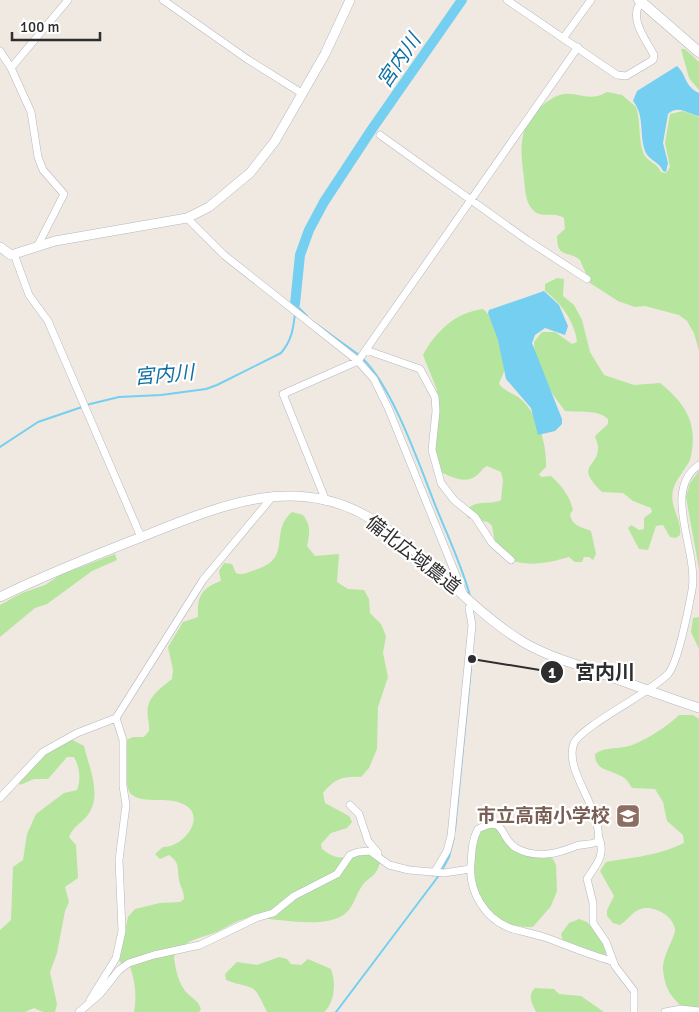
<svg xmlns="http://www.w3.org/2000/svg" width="699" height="1012" viewBox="0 0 699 1012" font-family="Signika,'Noto Sans JP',sans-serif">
  <rect width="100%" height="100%" fill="#efe9e1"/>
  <path fill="#b6e59e" d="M681 49H685L699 62V90L689 78Z
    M607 92 622 95 636 107C641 122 638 138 643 152 646 162 657 162 661 172L666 173 670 167 665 143 670 114 683 111 699 117V351L694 333 687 321 679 315 645 306 635 307 618 301 590 283 580 260C568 250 557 259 557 236L565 229 564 218C554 211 541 219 533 210 525 202 525 188 524 178 519 143 519 118 553 98 573 86 586 105 607 92Z
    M557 278 564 279 563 296 574 305 582 320 590 352 604 375 634 385 660 383C686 404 699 424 690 460 685 470 676 479 673 490 669 507 682 518 680 535L676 538 670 537 663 525 656 526 648 550 639 549 628 528 631 525 639 530 644 529V518L652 512 651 508 633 501 623 493 602 492C573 464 599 468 598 447 598 444 596 440 595 436L608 424V419C597 409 579 413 565 411 550 391 534 368 534 342L542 332H555L572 344 577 342C575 322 561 303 545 291V284Z
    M483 309C496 319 505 353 504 370 504 375 500 379 499 384 504 391 511 392 518 397 538 412 547 444 546 467L539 474 541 477 551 476C561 485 570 496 573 510L570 514C572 526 581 527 591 531L596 554 593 560 589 557H584L582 562H575L569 557C545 564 518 569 497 553L492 526 488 522 468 518 465 512C475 498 489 506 501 500L503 480 501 472 487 466C481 469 481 473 476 476 465 484 451 477 441 472L433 446 437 390 423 355C435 332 456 312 483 309Z
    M699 471V569L686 497 690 483Z
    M292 512 303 515C311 526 310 532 307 546L315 556 339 554 337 582 348 589 364 590 369 599 370 613 381 624 386 636 383 653 388 677 378 707 377 749 369 768 361 777C343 776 334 779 323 793L325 803 349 816 352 822 347 828 331 833 321 844 322 849C343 866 352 852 375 855L380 863C374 880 370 875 362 886 356 894 354 906 346 913 325 931 276 917 250 918 236 919 224 930 211 934 196 939 181 942 174 957 175 968 179 986 188 994 194 1000 198 1000 201 1009L199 1012H134C137 996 135 981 130 966L122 965 119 960 128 917 135 909 160 903 180 902 184 899C184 890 180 887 179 879 177 867 180 863 169 855L160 859 155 854 163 847C184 848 208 815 183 804 168 796 143 805 131 794 123 786 126 752 126 740L133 737H144L149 731C150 724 146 714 148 707 150 695 163 686 172 679L173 670 168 647 183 622 198 617C197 597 201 588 221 581L219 571 224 563 232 564 236 573C242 576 249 572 255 570 294 558 268 533 292 512Z
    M115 554 117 560 92 571 47 604 35 608 0 637V605L22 593 45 585 60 575Z
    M699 617V649L691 632 693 618Z
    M679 715H693L699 719V1008L683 1011C680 1003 676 1002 672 996 666 989 664 978 663 970 662 956 676 936 675 929 673 915 651 903 638 910 632 913 626 921 620 925L613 923 607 916V910L614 896 600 871 606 862C634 857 657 856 684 843L683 835 667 821 663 802 655 789 632 788C629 783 626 778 621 776 609 769 595 771 595 754 605 747 614 749 625 747 641 744 668 726 679 715Z
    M69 738 84 746C89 768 103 796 87 816 80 824 73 827 69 837L76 845 78 878 65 887 69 902 65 911 57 953 50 972 57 1004 55 1012H43L34 1008 25 1012H0V930L11 920 13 867 23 860 27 834 36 814 64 793 77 790C81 779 80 768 74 757H67L48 779H34L20 785 18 781 45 753Z
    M485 827H496L510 846 547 856 553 859 556 865 557 891 551 906 533 927C489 929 473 898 474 858 475 847 475 834 485 827Z
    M579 919C595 923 599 938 607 950L605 955 592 953 563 941 561 934 569 923Z
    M279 957 287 959 291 964 301 965 308 959 331 969C336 982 335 1003 324 1012H267C252 980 256 991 226 980L225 974 237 962 257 965Z
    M535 988 554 989 559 994 581 996 604 1012H536C532 1003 527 996 535 988Z"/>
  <path fill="#75cff0" d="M677 66C687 75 684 86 699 93V116C688 114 678 104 668 114L663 143 668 163 666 172 663 171C659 161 648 160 645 151 639 133 645 116 633 101L637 91Z
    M544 291 559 305 568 326 565 335 545 328 535 335 532 343 562 419V424L555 431 538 435 531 408 506 379 498 340 488 313 489 310Z"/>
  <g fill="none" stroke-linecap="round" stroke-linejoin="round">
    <path stroke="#75cff0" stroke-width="2" d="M295 304 307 316
      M312 321 359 355
      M362 358C393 387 420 467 436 507 448 537 462 566 470 596
      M86 405 119 397 161 395 206 389 217 385 281 353C292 340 293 329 295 314
      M0 447 38 422 82 407
      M455 830 471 668
      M442 870 449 857 454 837
      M336 1012 440 874"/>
    <path stroke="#75cff0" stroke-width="10" d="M295 304 300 255 309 230 324 202 372 129 462 0"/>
    <defs>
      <path id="minor" d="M163 0 247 59 303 94
        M507 0 617 75 626 76 653 60 654 55C646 40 628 18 641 2
        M564 37 591 0
        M0 51 11 68 31 112 38 157 43 170 64 194 37 247
        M11 68 68 0
        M380 135 527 240 587 279
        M187 218 224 255 358 361 374 379 389 410 464 595
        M14 254 29 295 48 321 141 537
        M366 350 420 369 435 397 436 411 432 450 441 483 454 500 475 517 492 543 511 560
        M326 501 283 394 358 361 578 47
        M0 798 43 752 77 733 116 718 203 580 273 496
        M350 805 359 814 368 841 378 853
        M599 838C606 855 596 865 587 879L593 903V923L606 942 615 966 634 991V1012
        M434 873 447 851 451 836 472 625 469 608
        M612 961C589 955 569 946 547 938 535 934 524 932 513 929 485 920 468 891 471 863 472 851 472 840 478 829 506 814 499 838 516 848 536 859 557 854 576 846 583 844 594 845 598 841 603 809 563 771 574 743 582 726 650 693 668 674 678 663 689 607 692 590 699 551 661 491 699 465
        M90 1000 116 958 122 931 119 860 126 805 123 786V740L116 718
        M79 1012 100 994 119 970 129 963 154 955 200 945 256 918 273 913 294 896 337 874 350 855 358 852 370 851 389 865 409 870 444 873 470 869
        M665 1012 681 1009 699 1011"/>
      <path id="tertiary" d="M0 247 11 255 55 241 187 218 209 207 250 173 275 141 325 54 350 0
        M0 597C47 574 95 555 144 536 217 507 293 473 368 517 426 551 467 608 523 642 545 655 569 662 592 670 628 683 663 696 699 708"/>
      <path id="secondary" d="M639 0 699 52"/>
    </defs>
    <use href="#minor" stroke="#b4b7c1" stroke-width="8"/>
    <use href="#tertiary" stroke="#b4b7c1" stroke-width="10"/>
    <use href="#secondary" stroke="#b4b7c1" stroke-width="11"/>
    <use href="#minor" stroke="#fff" stroke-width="7"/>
    <use href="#tertiary" stroke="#fff" stroke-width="9"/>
    <use href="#secondary" stroke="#fff" stroke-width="10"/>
  </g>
  <defs>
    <symbol id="school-square" viewBox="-11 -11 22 22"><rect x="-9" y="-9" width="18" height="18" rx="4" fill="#8d6e63" stroke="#fff"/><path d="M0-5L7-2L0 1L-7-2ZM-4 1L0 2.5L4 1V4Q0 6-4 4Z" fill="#fff"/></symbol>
  </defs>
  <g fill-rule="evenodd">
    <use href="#school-square" x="614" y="802" width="28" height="28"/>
  </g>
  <g text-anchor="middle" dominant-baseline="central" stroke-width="4.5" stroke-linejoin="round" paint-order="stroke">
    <g font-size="19" fill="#2e2e2e" stroke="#fff">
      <text transform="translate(413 555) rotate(38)">備北広域農道</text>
    </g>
    <g font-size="19" font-weight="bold" fill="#785e54" stroke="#fff" text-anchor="end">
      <text x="610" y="816">市立高南小学校</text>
    </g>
    <g font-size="20" font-style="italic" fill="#0d6fa3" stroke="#fff">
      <text transform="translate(399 61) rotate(-56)">宮内川</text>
      <text transform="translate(164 375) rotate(-5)">宮内川</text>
    </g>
  </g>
  <path fill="none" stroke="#2e2e2e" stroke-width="2" d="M472 659L552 672"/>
  <g fill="#2e2e2e" stroke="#fff" stroke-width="2">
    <circle cx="472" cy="659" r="5"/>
    <circle cx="552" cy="672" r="12"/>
  </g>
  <g font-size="15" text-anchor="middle" font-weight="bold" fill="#fff">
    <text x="552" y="678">1</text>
  </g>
  <g font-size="20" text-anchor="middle" font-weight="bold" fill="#2e2e2e" stroke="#fff" stroke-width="4.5" stroke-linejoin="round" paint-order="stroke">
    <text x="605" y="679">宮内川</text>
  </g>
  <path d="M12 32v8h88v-8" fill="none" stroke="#2e2e2e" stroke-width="2.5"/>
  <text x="20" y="32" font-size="15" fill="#2e2e2e" stroke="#ffffff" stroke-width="4" paint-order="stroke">100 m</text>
</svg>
